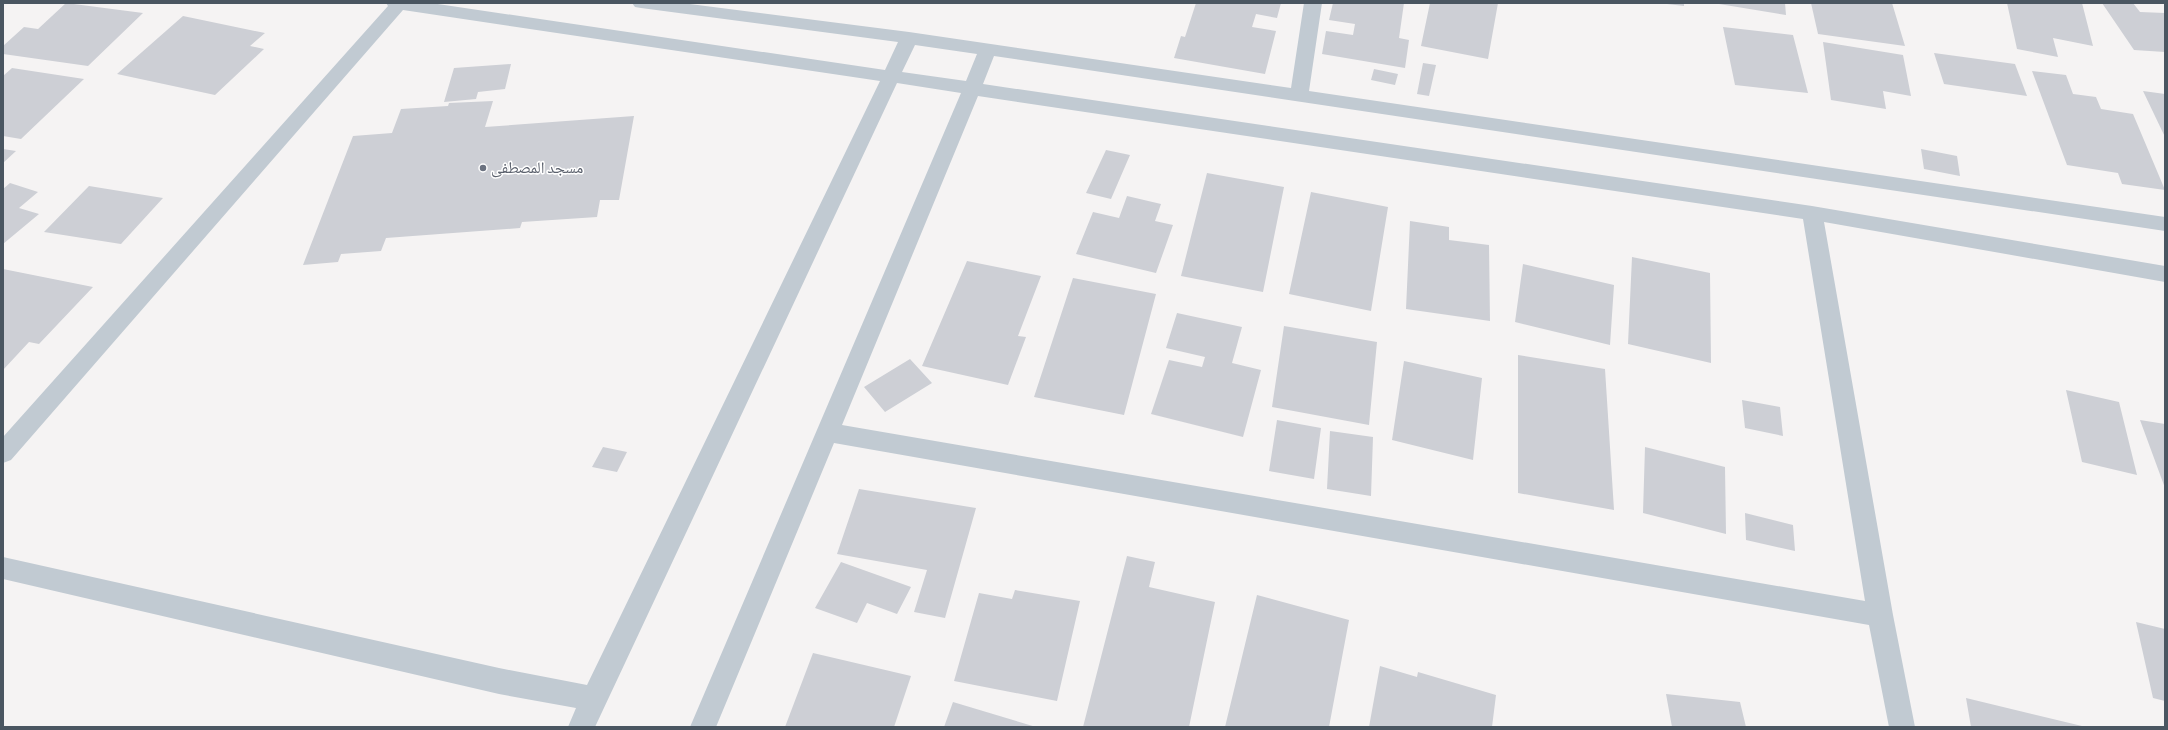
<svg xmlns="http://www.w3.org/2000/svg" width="2168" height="730" viewBox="0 0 2168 730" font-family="'Alegreya Sans','Noto Naskh Arabic',sans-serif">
  <rect width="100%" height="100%" fill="#f5f3f3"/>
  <path fill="#cdcfd5" d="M66 3 143 13 88 66 3 54V46L24 27 38 29Z
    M1196 3H1281L1277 18 1256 14 1252 27 1276 31 1265 74 1174 58 1181 36 1185 37Z
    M1333 3H1404L1399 38 1409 40 1405 68 1322 54 1326 31 1353 35 1355 24 1329 20Z
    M1430 3H1498L1488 59 1421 46Z
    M1668 3H1684V6L1667 4Z
    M1719 3H1785L1786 15 1719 4Z
    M1811 3H1892L1905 46 1818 34Z
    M2007 3H2082L2093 46 2053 38 2058 57 2017 49Z
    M2102 3H2133L2140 12 2165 13V52L2134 50Z
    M183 16 265 33 250 46 264 49 215 95 117 74Z
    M1723 27 1793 35 1808 93 1735 85Z
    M1823 42 1903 55 1911 96 1883 91 1886 109 1831 100Z
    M1934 53 2015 64 2027 96 1944 84Z
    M1423 63 1436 65 1429 96 1417 94Z
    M511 64 505 89 478 92 476 99 444 102 454 68Z
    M12 68 84 79 21 139 3 136V76Z
    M1374 69 1398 74 1395 85 1371 80Z
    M2032 71 2066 75 2073 94 2096 97 2101 109 2133 114 2165 190 2122 184 2118 173 2067 165Z
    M2143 91 2165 94V137Z
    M493 101 485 127 634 116 619 200H600L597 217 522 222 520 228 386 238 381 251 341 254 338 262 303 265 353 136 392 133 401 109 448 106 449 103Z
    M3 149 16 151 3 163Z
    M1921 149 1957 156 1960 176 1924 169Z
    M1106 150 1130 155 1111 199 1086 193Z
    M1207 173 1284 187 1263 292 1181 276Z
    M10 183 38 192 19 208 39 214 3 244V189Z
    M89 186 163 198 121 244 44 232Z
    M1311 192 1388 207 1371 311 1289 294Z
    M1127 196 1161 204 1155 221 1173 225 1156 273 1076 254 1093 212 1119 218Z
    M1410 221 1449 227V240L1489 245 1490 321 1406 309Z
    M1632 257 1710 273 1711 363 1628 344Z
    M967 261 1041 276 1018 336 1026 337 1008 385 922 366Z
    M1523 264 1614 285 1610 345 1515 322Z
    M3 269 93 287 39 344 29 342 3 370Z
    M1073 278 1156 294 1124 415 1034 397Z
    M1177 313 1242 327 1232 363 1261 370 1243 437 1151 414 1169 360 1202 367 1205 357 1166 348Z
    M1284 326 1377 342 1369 425 1272 407Z
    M1518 355 1605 369 1614 510 1518 493Z
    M910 359 932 383 885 412 864 387Z
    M1404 361 1482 378 1473 460 1392 440Z
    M2066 390 2119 402 2137 475 2082 462Z
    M1742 400 1780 407 1783 436 1745 428Z
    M1277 420 1321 428 1314 479 1269 471Z
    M2140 420 2165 424V488Z
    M1330 431 1373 437 1371 496 1327 489Z
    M603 447 627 452 617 472 592 467Z
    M1645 447 1725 467 1726 534 1643 513Z
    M859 489 976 508 945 618 914 612 927 570 837 554Z
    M1745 513 1793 525 1795 551 1746 540Z
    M1127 556 1155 562 1149 587 1215 602 1189 727H1083Z
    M841 562 911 587 897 614 867 603 857 623 815 608Z
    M1015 590 1080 601 1057 701 954 681 979 593 1012 599Z
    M1257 595 1349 620 1329 727H1225Z
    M2136 622 2165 629V701L2153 698Z
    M813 653 911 676 894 727H785Z
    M1380 666 1417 677 1418 672 1496 695 1492 727H1369Z
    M1666 694 1740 702 1746 727H1672Z
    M1966 698 2082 726V727H1971Z
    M953 702 1036 727H944Z"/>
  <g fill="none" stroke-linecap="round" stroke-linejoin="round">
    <path fill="#c1cad2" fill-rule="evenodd" d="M386 3H431L885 70 898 42 641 8 635 7 632 3H682L909 32 1291 88 1304 3H1322L1309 91 2165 217V231L994 56 983 84 1812 206 2165 266V282L1824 222 1893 615 1915 727H1889L1869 625 834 443 716 727H690L961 93 897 83 595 727H568L576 708 499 694 3 579V557L499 668 587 685 880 81 403 10 11 460 3 463V437L388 6ZM915 45 977 54 966 81 902 72ZM978 96 1803 219 1865 601 842 425Z"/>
  </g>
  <circle fill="#6b7280" stroke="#fff" stroke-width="1.5" cx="483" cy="168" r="4"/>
  <g text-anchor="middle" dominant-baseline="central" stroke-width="3" stroke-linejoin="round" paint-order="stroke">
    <g font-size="16" fill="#5b616d" stroke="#fff" text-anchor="start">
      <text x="491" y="168">مسجد المصطفى</text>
    </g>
  </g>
  <rect width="2168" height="730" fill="none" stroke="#4a5661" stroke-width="8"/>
</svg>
